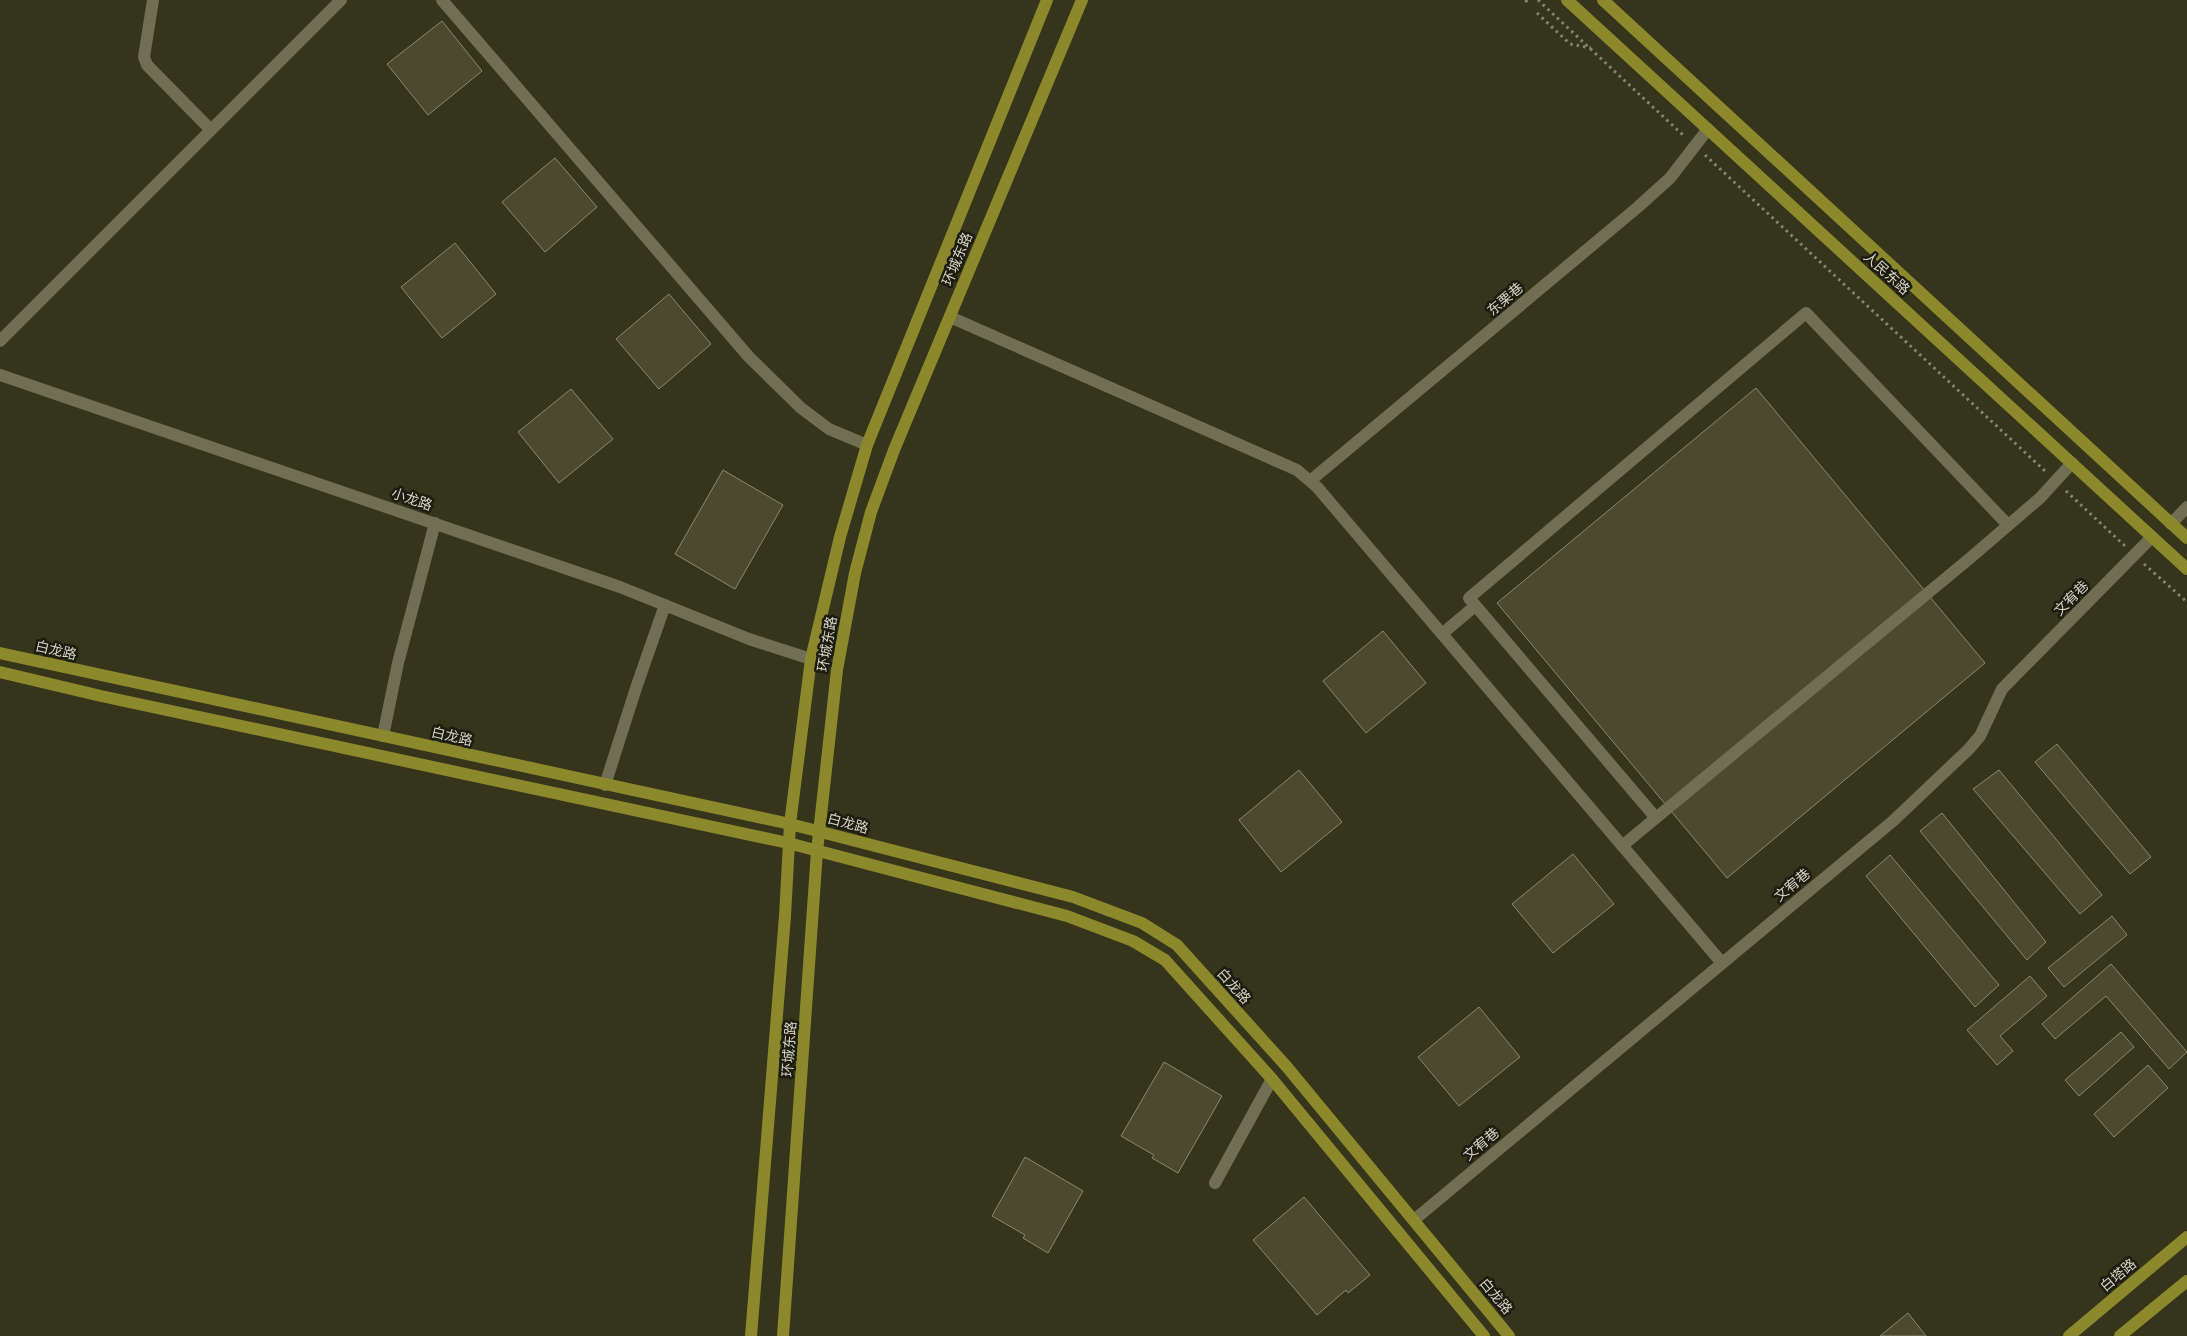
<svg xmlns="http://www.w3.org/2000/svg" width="2187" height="1336" viewBox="0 0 2187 1336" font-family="'Asap Condensed','Noto Sans SC',sans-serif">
  <rect width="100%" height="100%" fill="#35351b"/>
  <path fill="#4b4a2e" stroke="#89896c" d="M442 21 482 71 428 115 387 64Z
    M555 158 597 207 545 252 502 202Z
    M455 243 496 294 442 338 401 287Z
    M669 294 711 344 659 389 616 339Z
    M1756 388 1985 663 1727 878 1497 603Z
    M571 389 613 439 559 483 518 432Z
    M723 470 783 505 735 589 675 554Z
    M1383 631 1426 683 1366 733 1323 681Z
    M2057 744 2151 857 2130 874 2035 762Z
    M1299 770 1342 822 1281 872 1239 820Z
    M1999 770 2102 895 2080 914 1973 789Z
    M1942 813 2046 942 2027 960 1920 831Z
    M1573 854 1614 904 1553 953 1512 904Z
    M1890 855 1999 985 1975 1007 1866 876Z
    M2112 916 2127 935 2064 987 2048 968Z
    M2111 964 2187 1052 2169 1069 2106 996 2055 1039 2042 1024Z
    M2030 976 2047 996 2000 1036 2013 1051 1997 1065 1967 1030Z
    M1479 1007 1520 1057 1459 1106 1418 1057Z
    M2121 1032 2134 1047 2079 1096 2065 1080Z
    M1164 1062 1222 1096 1178 1173 1152 1158 1154 1155 1121 1136Z
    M2148 1065 2168 1088 2114 1137 2094 1114Z
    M1025 1157 1083 1191 1048 1253 1023 1238 1025 1235 992 1216Z
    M1304 1197 1370 1275 1348 1293 1346 1290 1317 1315 1253 1240Z
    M1908 1313 1926 1336H1880Z"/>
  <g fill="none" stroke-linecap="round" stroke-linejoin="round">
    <path stroke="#858571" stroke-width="3" stroke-dasharray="2.5 4" stroke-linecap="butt" d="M1526 0 1527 4
      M1538 0 1684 136
      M1537 13 1570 44 1591 48
      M1705 155 2045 471
      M2066 491 2125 546
      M2144 564 2187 602"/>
    <path stroke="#706f54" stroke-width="12" d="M153 0 144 57 147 65 211 130
      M442 0 749 357 801 408 829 429 867 445
      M950 317 1297 470 1317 487 1722 963
      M0 341 341 0
      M0 375 620 587 749 639 811 659
      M1310 481 1638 207 1670 178 1708 129
      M2171 524 2187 507
      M1442 634 1475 606
      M383 736 398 663 435 523
      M605 785 636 688 665 605
      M1656 818 1469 598 1806 313 2008 525
      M1622 846 1969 559 2040 498 2072 463
      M1215 1183 1272 1079
      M1414 1220 1893 821 1969 749 1980 736 2002 689 2152 537"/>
    <path stroke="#8c892d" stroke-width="12" d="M1567 0 2187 569
      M1603 0 2187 538
      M0 653 790 824 1073 897 1142 923 1177 945 1287 1067 1509 1336
      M0 672 101 696 788 843 1067 916 1133 941 1165 960 1272 1079 1484 1336
      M751 1336 785 916 790 824 811 659 840 537 867 445 1047 0
      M783 1336 817 851 837 670 855 573 871 512 894 450 1082 0
      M2069 1336 2187 1237
      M2120 1336 2187 1281"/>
  </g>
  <g text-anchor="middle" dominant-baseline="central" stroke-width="5" stroke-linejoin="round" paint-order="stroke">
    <g font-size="14" fill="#d4d4c5" stroke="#1c1c10">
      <text transform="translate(957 259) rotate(-67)">环城东路</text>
      <text transform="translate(1887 273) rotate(42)">人民东路</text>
      <text transform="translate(1505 299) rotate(-40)">东栗巷</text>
      <text transform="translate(412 499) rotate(19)">小龙路</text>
      <text transform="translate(2071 598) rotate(-45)">文宥巷</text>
      <text transform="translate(827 644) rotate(-80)">环城东路</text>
      <text transform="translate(56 650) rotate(13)">白龙路</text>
      <text transform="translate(452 736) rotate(13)">白龙路</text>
      <text transform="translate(848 823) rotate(15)">白龙路</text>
      <text transform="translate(1792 885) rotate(-40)">文宥巷</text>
      <text transform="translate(1234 986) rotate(48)">白龙路</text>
      <text transform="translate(789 1049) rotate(-86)">环城东路</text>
      <text transform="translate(1481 1144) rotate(-40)">文宥巷</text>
      <text transform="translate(2118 1275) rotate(-40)">白塔路</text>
      <text transform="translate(1496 1296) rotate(50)">白龙路</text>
    </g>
  </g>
</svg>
